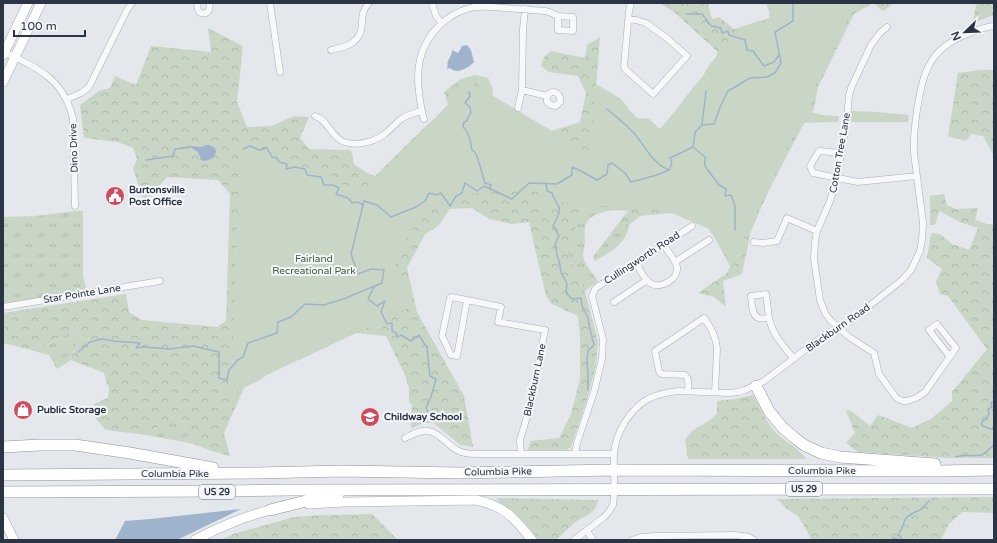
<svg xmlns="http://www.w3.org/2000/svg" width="997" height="543" viewBox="0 0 997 543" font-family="'Varela Round',sans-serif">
  <defs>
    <pattern id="grass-tufts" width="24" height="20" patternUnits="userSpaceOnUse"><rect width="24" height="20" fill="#c9d6c5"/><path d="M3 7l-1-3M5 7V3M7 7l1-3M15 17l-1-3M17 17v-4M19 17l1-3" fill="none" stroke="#adb8ab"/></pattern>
    <pattern id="forest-crowns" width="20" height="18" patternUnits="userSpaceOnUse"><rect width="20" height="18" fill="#c9d6c5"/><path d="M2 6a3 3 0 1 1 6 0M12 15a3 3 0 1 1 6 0" fill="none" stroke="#adb8ab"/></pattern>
  </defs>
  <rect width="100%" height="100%" fill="#e4e7ec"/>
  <path fill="url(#grass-tufts)" d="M608 194 631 207 628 211C614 209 588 211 585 228 584 232 585 237 585 241 585 246 583 252 583 256 585 265 593 274 598 281L585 291 567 252 585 205Z
    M75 211H83V274L87 294 3 307V217L36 216Z
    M620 221 629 225C629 229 627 233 625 237 618 249 606 254 595 261L593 257Z
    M81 326 71 360 57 369 49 355 27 349 48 345Z
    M179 413 194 444 146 435Z"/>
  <path fill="url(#forest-crowns)" d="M660 3H708L712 19 719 17 734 29 769 18 770 4 771 3H895L883 11 873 3 854 14 818 87 814 109 802 127 768 192 751 231 742 274 723 281 726 307 714 297 698 293 727 273 730 266 710 229 671 213 640 216 629 225 620 221 631 207 608 194 585 205 567 252 585 291 598 342 596 366 586 403 571 447 566 450H528L530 441 559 438 571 414 580 379V338L578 316 552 304 546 296 529 222 512 224 489 219 472 208 450 209 438 226 425 234 407 268 417 312 464 396 473 447 460 445 434 423H424L411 428 412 404 409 403V388L405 375 386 336 356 333 299 360 283 358 273 369 260 380 244 388 224 433 230 456 212 451 194 444 179 413 146 435 106 430 96 419 94 404 108 398 109 389 104 373 71 360 81 326 47 345 27 349 3 343V313L126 294 129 312 142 320 217 327 226 321 230 194 218 180 167 177 144 203 133 168 137 159 133 148 118 142 84 138 80 105 99 91 110 88 115 76 136 85 151 46 211 52 208 28 243 46 237 102 247 127 271 126 294 116 309 117 300 138 309 149 351 150 354 164 367 173 375 176 426 126 449 107 444 92 461 79 475 75 488 78 493 89 492 100 548 132 580 122 586 93 578 76 549 72 541 66 544 57 551 51 585 58 587 45 600 37 596 87 617 97 637 118 649 119 660 129 710 70 718 52 674 12Z
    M975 3H994V15L972 23 976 7Z
    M980 70H994V156L983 136 971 134 966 141 948 136 958 73Z
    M944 194 947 205 956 209 978 208 975 220 987 224H994V458H949L858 452 846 443 855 433 846 411 850 410 870 426 878 415 912 428 932 418 952 401V392L987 349 948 296 940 294 936 281 942 269 927 258 931 233 940 234 952 244 969 250 978 228 960 222 939 211 935 225H930V196Z
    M753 395 766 419 774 431 783 439 797 449 806 459H688L685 440 692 431 710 420 717 414V401L734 399Z
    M994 497V513L962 512 949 524 941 540H812L798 516 787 509 777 499Z
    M497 498 598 500C596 516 583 515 573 524 567 529 562 535 556 540H539C530 529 521 517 509 509 505 505 499 503 497 498Z
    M372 514 398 540H221L233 534 294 517 322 515Z"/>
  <path fill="#c9d6c5" d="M766 3H865L851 12 804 110 822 115 839 116 838 122 799 123 741 243 742 244 733 266 709 229 694 221 674 213 666 211 557 202 542 212 538 189 484 191 424 209 394 262 414 305 237 389 236 403 231 402 240 140 362 193 470 82 590 154 596 84 621 99 637 120 642 125 648 119 661 131 670 121 683 100 703 76 709 65 723 49 736 31 772 19Z
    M851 111 878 112 909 115 908 122H849Z"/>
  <path fill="#9fb4cc" d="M467 45 471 50 474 62C468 68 457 75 450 68L447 69C448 66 447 63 448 61 450 56 452 55 452 50L458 53 460 50 462 46Z
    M205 145H209L215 148 216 152 214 157 209 160 203 161 201 160 198 152 190 147V146L202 147Z
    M241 509 177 540H115L125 521 150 519Z"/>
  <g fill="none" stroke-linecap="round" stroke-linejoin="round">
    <path stroke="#9fb4cc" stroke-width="1.5" d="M687 14H702L711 26 721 28 722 33 728 31 729 35 745 40 747 50 753 51 764 66 774 62 779 55
      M706 91 702 125 714 124 721 105 728 91 750 78 767 77 775 73 781 63 775 32 793 21V3
      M469 92 470 96 465 103 470 107 471 113 468 117 467 121 464 122 463 127C469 132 471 142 472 150L475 152 478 159 485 183 491 185 490 189
      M607 109C616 116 625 124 633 132 646 146 650 162 669 170
      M702 125 695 132 693 147 705 157V166L719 185 726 189 725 196 731 195 735 206V230
      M243 149 250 146 259 150 267 148 272 157 277 158 279 162 287 164 286 169 295 167 305 169 307 175 321 177 324 185H333L339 188 336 194 348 198 352 203 358 202 363 205
      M146 160 173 156 175 149 190 147
      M546 183 547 191 552 193C554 199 555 200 558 205 562 211 556 220 553 226L559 236 555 244 557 255 560 265 561 272 567 284 566 293 572 299 581 298 582 306 588 318 589 325 594 345 588 351 587 359 588 376V390
      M374 287 368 299 377 306 385 301 381 312 387 324 392 323V331L396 333 398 337 401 335 411 341 419 335 427 348 430 376 436 379 431 397 426 408 428 412
      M78 352 90 342 102 339 113 341 140 343 136 348 145 347 170 349 193 346 219 352V378L227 380 229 370 238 360 243 357 248 343 277 333 278 322 291 317 305 304 324 305 346 298 382 283 384 270 371 269 358 274 351 254 364 201 377 205 391 217 416 207 425 201 429 193 436 195 441 193 450 206 456 196 462 193 465 183 477 191 484 186 512 199 529 183 557 184 572 175V167L581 171 597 180 607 174 608 165 612 163 625 173 631 182 657 175 669 170 672 163 670 158 693 147
      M994 402H992L991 403 992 407 988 409C990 415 988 418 983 421L981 424 983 426 994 430
      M956 457C964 453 975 458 983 454 987 452 990 448 994 445
      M893 540V538H896L898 540
      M903 540 899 535V533C903 529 903 523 906 518 910 514 915 512 920 510 923 508 926 504 929 501"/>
    <defs>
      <path id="street" d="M198 3C194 17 213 17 209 3
        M270 3 280 72
        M432 3 436 16 442 23
        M629 19 636 20 646 23 668 39 687 56 653 94 625 69 624 66 629 11 631 3
        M887 27 880 33 871 45 851 88 849 95 847 119 837 178 830 201 817 231 815 242 814 259 820 300 825 313 831 321 849 337 874 353 879 374 895 396 898 399 903 401H907L916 398 925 392 956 348 937 324 929 330 950 357
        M331 50C346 47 362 43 362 23 362 15 363 9 369 3
        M4 52C38 68 64 79 73 119L75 206
        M522 90 539 94 547 96V102L551 105 556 106 560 102V97C557 91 551 90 547 96
        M67 99 81 93 89 87 127 10 132 3
        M518 108 522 90 523 29 525 9
        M315 116C328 120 331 137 344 142 358 147 377 141 387 132 392 128 396 123 401 119 407 115 414 113 421 111
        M424 119C421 110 420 101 419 92 415 63 422 38 447 19 455 13 465 9 474 7 485 6 495 7 505 8 518 9 531 10 545 11L549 12 558 16 573 17V31L558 30V16
        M841 153 819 151 810 166 813 173 858 182 917 176
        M754 242 763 243 777 241 787 218 817 231
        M675 262 709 240
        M636 263C640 269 644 280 650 283 660 290 679 279 677 267 675 259 668 252 664 245
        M467 300 451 297 450 298 442 336 451 355 457 356 467 300 501 307 498 322 545 330 532 400 520 440 521 454
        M614 302 647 280
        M3 307 160 281
        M769 318 766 294 751 296C752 302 751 316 759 318 762 319 766 318 769 318 773 336 783 345 794 359
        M688 391C688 385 690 379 685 375L662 374 660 373 659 371 655 351 704 318C711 328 716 336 717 349L715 392
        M405 438C412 435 421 429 429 431 440 433 447 445 457 450 463 454 471 454 478 454H614
        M575 454 577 443 594 392 602 359 603 339 592 296 595 289 597 287 636 263 692 226
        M587 531 593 540
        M574 540 604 517 608 513 613 505C616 488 613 470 614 453 615 442 619 432 625 422 639 400 653 394 678 391L729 393 738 392 745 390 764 381 826 334 849 322 902 280 911 270 920 251 922 240 923 223 914 153C913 138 915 124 917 110 923 74 928 50 965 35 975 31 983 27 994 26
        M632 540 641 537 655 536 735 535 749 537 754 540"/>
      <path id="primary" d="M3 55 28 3
        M3 82 41 3
        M308 504 345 502 476 500C505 506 514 518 532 540
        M3 518 14 540
        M195 540C217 528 252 513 276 509"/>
      <path id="highway" d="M756 386 769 411 783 428 795 438 804 445 821 453 840 457 935 464
        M3 447 40 445H75L130 453 213 468
        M3 475 257 473 342 471 459 473 614 470 939 471 994 470
        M3 492 227 491 290 490 994 489
        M270 510 318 498 338 496"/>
    </defs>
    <use href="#street" stroke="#a9aeb7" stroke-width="7"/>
    <use href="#primary" stroke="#a3abb8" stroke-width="10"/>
    <use href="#highway" stroke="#8b94a3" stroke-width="12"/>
    <use href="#street" stroke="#f7f8fa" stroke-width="6"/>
    <use href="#primary" stroke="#fff" stroke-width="9"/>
    <use href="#highway" stroke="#fff" stroke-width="11"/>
  </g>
  <defs>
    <symbol id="civic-disc" viewBox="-11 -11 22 22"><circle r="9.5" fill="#d1495b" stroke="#f4f6f9"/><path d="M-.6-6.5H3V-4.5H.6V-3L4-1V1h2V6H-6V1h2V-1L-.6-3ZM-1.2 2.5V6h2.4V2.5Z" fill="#fff"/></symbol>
    <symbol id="shop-disc" viewBox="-11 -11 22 22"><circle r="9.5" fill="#d1495b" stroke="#f4f6f9"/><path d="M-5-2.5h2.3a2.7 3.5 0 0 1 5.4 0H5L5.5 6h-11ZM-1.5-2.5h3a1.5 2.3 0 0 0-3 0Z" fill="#fff"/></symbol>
    <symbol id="school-disc" viewBox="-11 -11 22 22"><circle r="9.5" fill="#d1495b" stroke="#f4f6f9"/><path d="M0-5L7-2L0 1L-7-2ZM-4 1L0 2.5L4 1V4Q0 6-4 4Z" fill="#fff"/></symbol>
  </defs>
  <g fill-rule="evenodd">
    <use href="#civic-disc" x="104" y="185" width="22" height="22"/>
    <use href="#shop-disc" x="12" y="399" width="22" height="22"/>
    <use href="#school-disc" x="359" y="406" width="22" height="22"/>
  </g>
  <g text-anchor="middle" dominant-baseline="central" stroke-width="4" stroke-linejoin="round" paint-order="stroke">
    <g fill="#f4f6f9" stroke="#676e7b" stroke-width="1">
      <rect x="786" y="482" width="36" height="14" rx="3"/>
      <rect x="199" y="485" width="36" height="14" rx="3"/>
    </g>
    <g font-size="9" font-weight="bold" fill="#2b3445">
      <text x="804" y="489">US 29</text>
      <text x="217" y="492">US 29</text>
    </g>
    <g font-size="10" fill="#2b3445" stroke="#f4f6f9">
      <text transform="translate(74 148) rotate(-92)">Dino Drive</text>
      <text transform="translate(840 153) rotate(-80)">Cotton Tree Lane</text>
      <text transform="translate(642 258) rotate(-33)">Cullingworth Road</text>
      <text transform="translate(82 294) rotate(-9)">Star Pointe Lane</text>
      <text transform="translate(838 328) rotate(-35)">Blackburn Road</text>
      <text transform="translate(535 380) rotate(-78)">Blackburn Lane</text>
      <text x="822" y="471">Columbia Pike</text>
      <text transform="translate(498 472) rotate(-1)">Columbia Pike</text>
      <text x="175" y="474">Columbia Pike</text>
    </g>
    <g font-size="10" font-weight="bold" fill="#2b3445" stroke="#f4f6f9" text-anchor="start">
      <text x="129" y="190">Burtonsville<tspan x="129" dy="12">Post Office</tspan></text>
      <text x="37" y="410">Public Storage</text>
      <text x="384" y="417">Childway School</text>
    </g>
    <g font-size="10" fill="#3f6138" stroke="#f4f6f9">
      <text x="314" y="259">Fairland<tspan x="314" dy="12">Recreational Park</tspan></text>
    </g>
  </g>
  <rect width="997" height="543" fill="none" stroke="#2b3445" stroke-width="8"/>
  <g transform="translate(965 32) rotate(247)" stroke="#f4f6f9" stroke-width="3" paint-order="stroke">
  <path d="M0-3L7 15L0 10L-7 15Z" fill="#2b3445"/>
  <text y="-6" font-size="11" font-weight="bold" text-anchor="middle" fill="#2b3445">N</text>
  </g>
  <path d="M14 30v6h71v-6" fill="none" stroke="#2b3445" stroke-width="2"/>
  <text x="20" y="30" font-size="12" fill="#2b3445" stroke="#f4f6f9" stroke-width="3" paint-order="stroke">100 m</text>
</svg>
